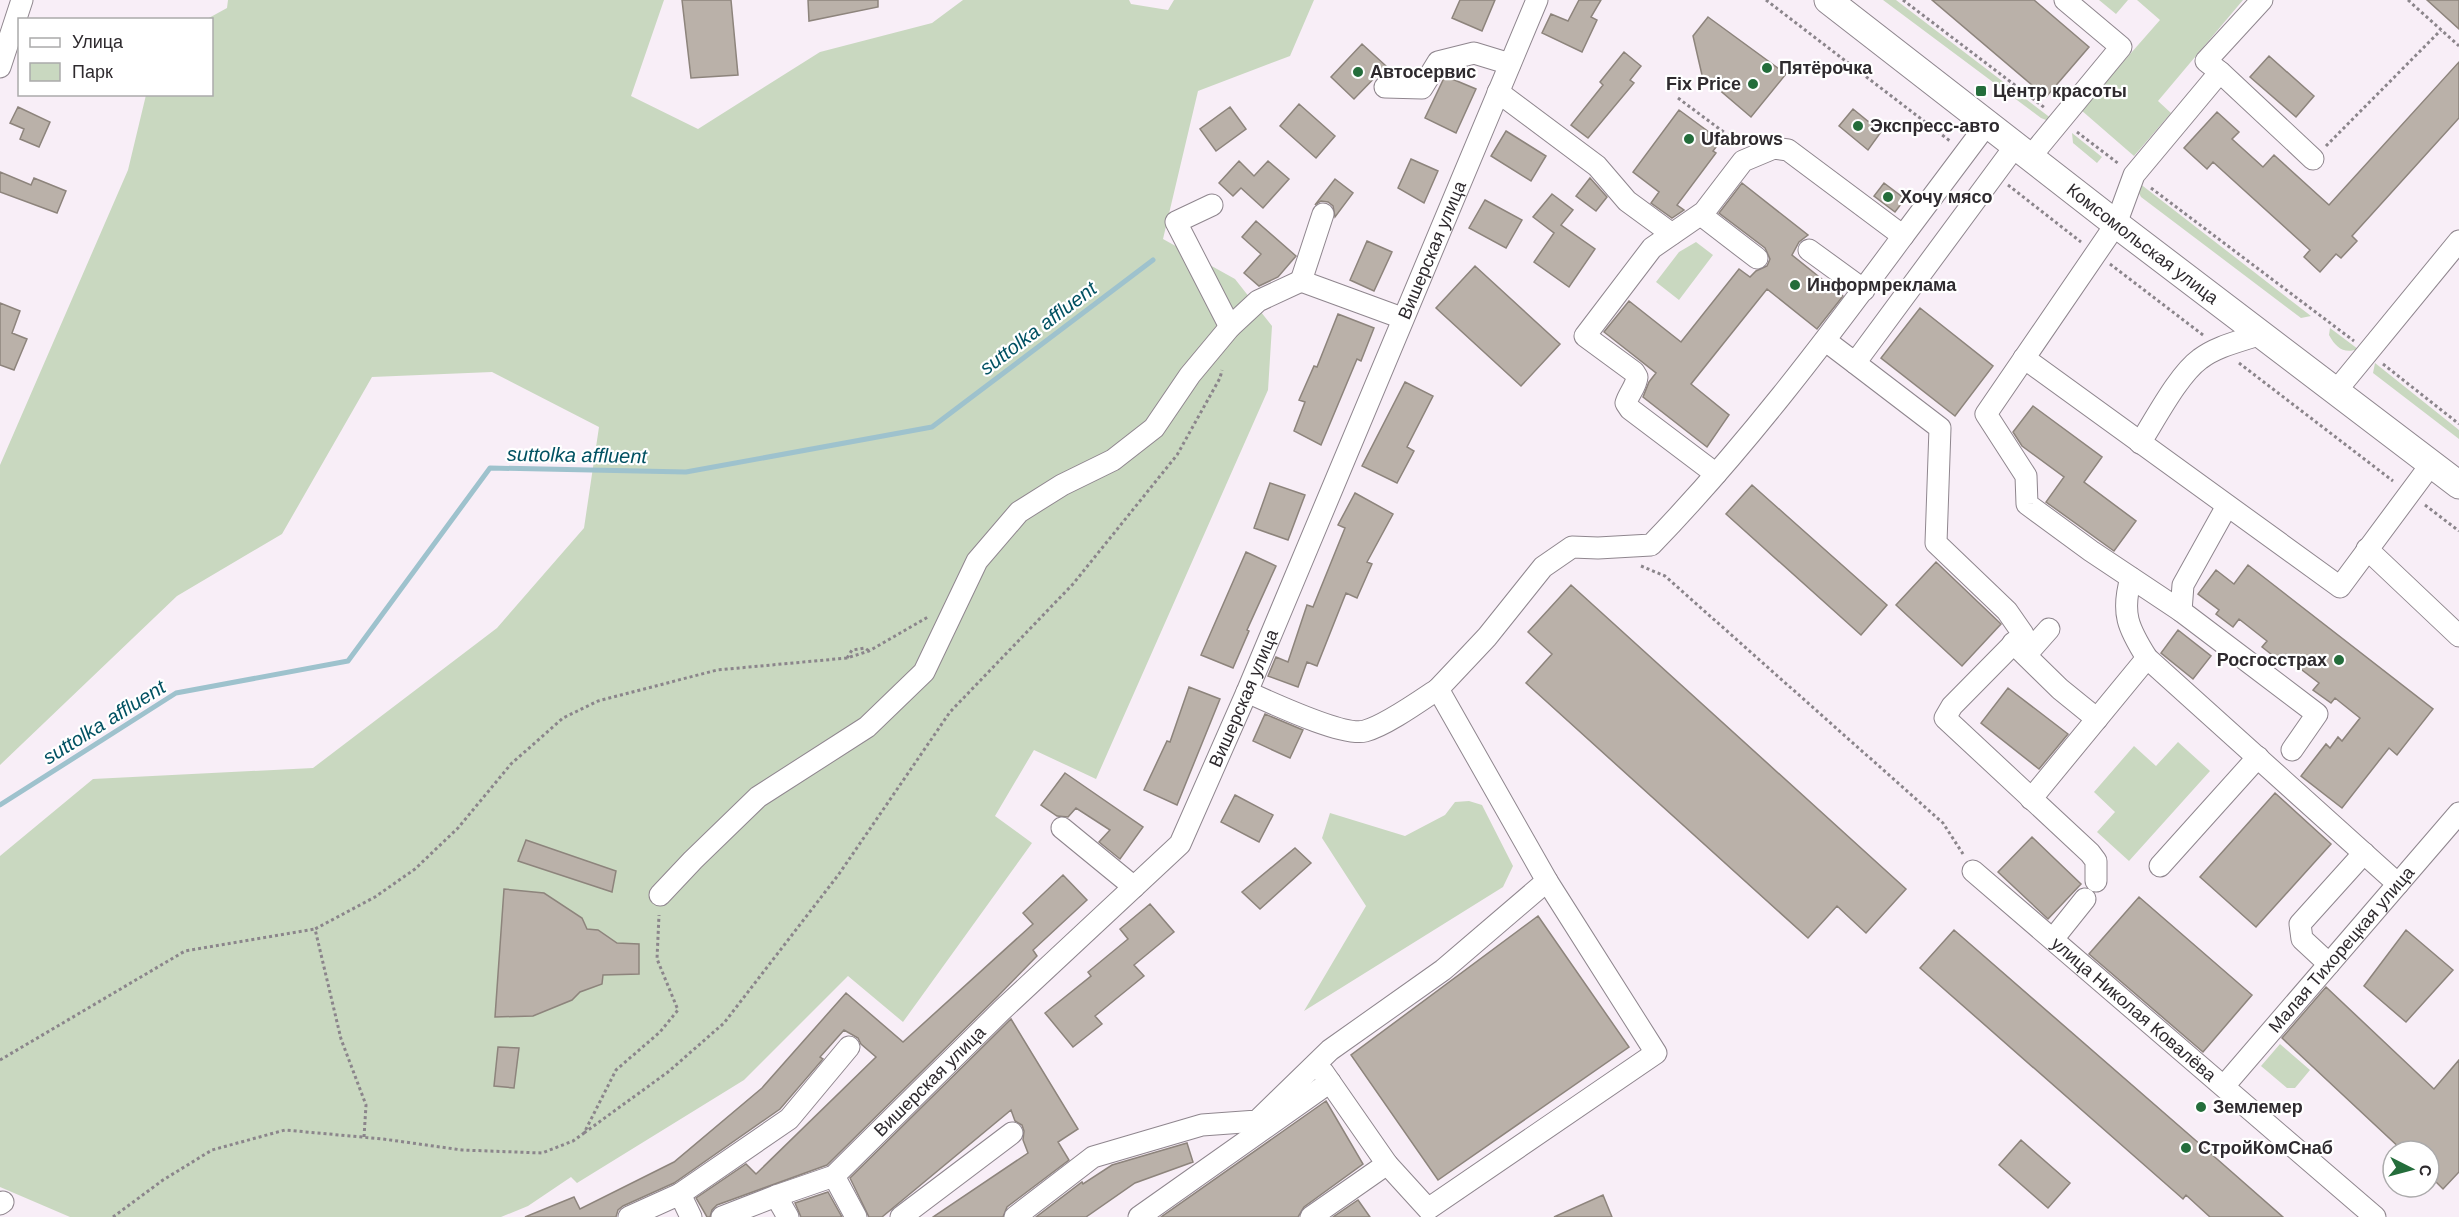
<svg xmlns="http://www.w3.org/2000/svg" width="2459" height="1217" viewBox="0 0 2459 1217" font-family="Helvetica,sans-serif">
  <rect width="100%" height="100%" fill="#f8eef7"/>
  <path fill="#c9d8c0" d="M228 0H664L631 96 698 129 820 52 932 23 963 0H1129L1131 4 1168 10 1174 0H1314L1290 56 1198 91 1163 239 1235 279 1272 326 1268 390 1096 779 1034 750 995 816 1032 843 903 1022 848 976 744 1080 577 1183 571 1177 528 1206 501 1217H70L0 1187V856L93 779 313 768 497 628 584 528 599 427 492 372 372 377 282 534 177 596 0 765V465L128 170 146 95 212 94V20L207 19 227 8Z
    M1883 0H1896L2052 119 2046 120 2041 118Z
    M2099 0H2128L2116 14Z
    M2137 0H2243L2158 101 2171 113 2134 156 2081 110 2160 20Z
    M2072 133 2102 157 2097 163 2073 143Z
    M2139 183 2311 316 2301 318 2141 197 2137 189Z
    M1696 242 1713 255 1679 300 1656 282 1679 252Z
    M2330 328 2358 349C2344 354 2336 348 2329 335Z
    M2375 363 2459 430V439L2373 373Z
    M2178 742 2210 771 2129 861 2097 832 2115 812 2094 792 2134 746 2156 766Z
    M1469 801 1482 805 1513 866 1503 887 1304 1011 1366 906 1322 838 1330 813 1405 836 1445 815 1455 802Z
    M2280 1044 2310 1070 2295 1088H2287L2261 1066Z"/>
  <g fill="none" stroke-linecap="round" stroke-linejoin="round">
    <path stroke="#9ec2cd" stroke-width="5" d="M0 805 176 693 348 661 490 468 686 472 932 427 1153 260"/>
  </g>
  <path fill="#bab1a9" stroke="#8d847c" stroke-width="1.5" d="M682 0H731L738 75 691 78Z
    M808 0H878V7L809 21Z
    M1460 0H1495L1482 31 1452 18Z
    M1579 0H1601L1591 17 1597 20 1582 52 1542 33 1551 14 1568 21Z
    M1932 0H2034L2089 47 2046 97Z
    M2427 0H2459V29Z
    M1708 17 1786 74 1751 117 1702 75 1693 36Z
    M1362 44 1386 66 1354 99 1331 77Z
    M1624 52 1641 66 1630 80 1634 83 1588 138 1571 125 1603 85 1600 82Z
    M2269 56 2314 96 2296 117 2250 77Z
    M2459 62V118L2352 236 2357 241 2341 258 2336 254 2320 272 2304 257 2310 250 2213 162 2207 169 2184 148 2217 112 2239 132 2232 139 2263 167 2274 155 2329 205Z
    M1445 76 1476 89 1456 133 1425 118Z
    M1299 104 1335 136 1316 158 1280 126Z
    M18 107 50 122 39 147 20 139 24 129 10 123Z
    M1230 107 1246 129 1216 151 1200 129Z
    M1853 109 1881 132 1868 150 1839 126Z
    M1679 110 1721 141 1713 151 1716 153 1677 205 1684 210 1672 218 1651 203 1659 192 1633 172Z
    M1506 131 1546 156 1531 181 1491 156Z
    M1411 159 1438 171 1424 203 1398 188Z
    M1239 161 1254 176 1268 161 1289 179 1263 208 1241 188 1233 196 1219 183Z
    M0 172 31 185 34 178 66 191 57 213 0 192Z
    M1590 178 1607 197 1596 211 1576 196Z
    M1335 179 1353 193 1335 217 1333 206 1328 202 1321 201 1315 205Z
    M1742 183 1808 235 1799 242 1792 255 1843 296 1817 329 1767 289 1691 384 1729 415 1707 447 1643 397 1649 382 1656 373 1604 332 1629 301 1681 342 1739 269 1750 277 1756 271 1767 266 1770 259 1765 248 1719 213Z
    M1884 183 1905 199 1895 212 1874 196Z
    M1552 194 1573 210 1561 225 1595 249 1569 287 1534 262 1554 233 1533 217Z
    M1485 200 1522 220 1506 248 1469 228Z
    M1256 221 1296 256 1278 277 1259 286 1244 273 1261 254 1242 237Z
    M1367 241 1392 252 1374 291 1350 280Z
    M1475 266 1560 344 1521 386 1436 308Z
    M0 303 20 311 12 333 27 339 14 370 0 365Z
    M1920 308 1993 366 1955 416 1881 358Z
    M1338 314 1374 328 1361 361 1357 359 1321 445 1294 431 1305 402 1299 400 1314 366 1317 367Z
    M1405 382 1433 396 1407 447 1414 451 1397 483 1362 466Z
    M2033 406 2102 457 2084 482 2136 521 2114 551 2046 502 2064 477 2022 446 2013 432Z
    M1270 483 1305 495 1288 540 1254 528Z
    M1752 485 1887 605 1861 635 1726 514Z
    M1355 493 1393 514 1367 562 1372 564 1357 598 1346 593 1317 666 1307 662 1298 687 1268 676 1276 657 1288 662 1307 605 1313 607 1345 528 1338 525Z
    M1246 552 1276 566 1247 630 1249 631 1233 668 1201 655Z
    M1936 562 2001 624 1962 666 1896 605Z
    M2248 565 2433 709 2397 755 2389 748 2342 808 2301 776 2326 744 2330 748 2338 737 2342 741 2360 718 2335 698 2331 703 2313 690 2319 683 2285 657 2281 662 2262 647 2267 641 2239 619 2233 627 2216 614 2219 610 2198 594 2216 570 2234 584Z
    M1571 585 1906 889 1866 933 1837 906 1808 938 1526 683 1552 654 1528 632Z
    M2178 630 2211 656 2193 679 2161 653Z
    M1189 687 1220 699 1177 805 1144 790 1167 741 1170 742Z
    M2008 688 2068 734 2039 769 1981 723Z
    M1265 714 1303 730 1290 758 1253 741Z
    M1065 773 1143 827 1120 859 1099 842 1110 830 1076 808 1068 817 1057 816 1041 805Z
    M2275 793 2331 844 2256 927 2200 877Z
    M1235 795 1273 815 1259 842 1221 822Z
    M2032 837 2081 884 2048 919 1998 872Z
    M526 840 616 871 612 892 518 861Z
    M1295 848 1311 863 1260 909 1242 892Z
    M1063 875 1087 900 1033 950 1037 956 998 996 827 1165 717 1205 712 1210 710 1217H707L696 1198 746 1164 756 1174 876 1057 861 1044 858 1038 844 1030 820 1057 823 1059 780 1109 674 1183 623 1206 618 1210 616 1217H525L574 1197 580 1209 674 1162 762 1088 846 993 903 1042 1033 924 1023 913Z
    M504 889 544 893 582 918 587 929 598 930 617 943 639 944V974L603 975 602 984 580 992 572 1000 533 1016 495 1017Z
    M2139 897 2252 995 2203 1052 2089 954Z
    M1150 904 1174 932 1134 965 1144 976 1095 1016 1102 1024 1073 1047 1045 1013 1091 976 1088 972 1128 939 1120 929Z
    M1538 916 1629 1047 1438 1180 1351 1055Z
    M1954 930 2217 1159 2283 1217H2210L2186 1195 2183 1199 1920 968Z
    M2406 930 2453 970 2406 1022 2364 986Z
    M2326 987 2434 1089 2459 1060V1172L2443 1189 2429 1175V1151H2403L2282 1038Z
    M1011 1019 1078 1129 1058 1142 1069 1160 1007 1207 1003 1217H933L1028 1153 1023 1140 1024 1131 1022 1125 1015 1121 1011 1110 882 1217H869L850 1178Z
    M498 1047 519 1048 514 1088 494 1086Z
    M1326 1101 1363 1164 1304 1207 1298 1217H1161Z
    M2021 1140 2070 1183 2048 1208 1999 1165Z
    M1187 1143 1193 1162 1135 1183 1086 1217H1036L1082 1182 1083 1184 1112 1165Z
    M828 1192 842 1217H801L795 1203Z
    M1603 1195 1612 1217H1554Z
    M1358 1200 1370 1217H1333Z"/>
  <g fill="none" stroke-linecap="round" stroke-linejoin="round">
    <defs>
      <g id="minor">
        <path d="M0 67 22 0"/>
        <path d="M2220 72 2206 61 2262 0"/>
        <path d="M1385 87 1422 88 1438 62 1474 53 1510 64"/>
        <path d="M1498 92 1597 166 1627 201 1672 234"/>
        <path d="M2031 156 2121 47 2065 0"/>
        <path d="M1212 205 1176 222 1230 327"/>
        <path d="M1323 214 1301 281 1402 318"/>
        <path d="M1701 215 1757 258"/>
        <path d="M1809 250 1864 290"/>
        <path d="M1826 341 1855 363 2016 145"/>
        <path d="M2024 358 2340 587 2432 463"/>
        <path d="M1855 363 1940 428 1936 543 2007 611 2023 634 1952 706 1945 718 2090 853 2096 861V881"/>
        <path d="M2336 391 2459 241"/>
        <path d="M2140 443C2155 420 2178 375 2200 359 2217 346 2241 341 2261 334"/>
        <path d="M1716 474 1630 409 1626 403C1629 393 1636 387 1637 377L1634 372 1585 336 1652 248 1704 212 1743 161 1774 148 1788 150 1903 236 1987 124"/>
        <path d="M2227 506 2183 585 2181 611 2317 714 2292 750"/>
        <path d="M2367 549 2459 636"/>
        <path d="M2131 578C2121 613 2128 628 2147 658L2398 884"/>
        <path d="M2181 611 2091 551 2027 504 2026 476 1986 414 2116 224 2134 175 2220 72 2313 159"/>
        <path d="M2013 643 2060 689 2097 719"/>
        <path d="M2026 655 2049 629"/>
        <path d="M1247 692C1270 702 1343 737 1365 731 1385 726 1420 701 1438 689"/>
        <path d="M2031 799 2147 658"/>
        <path d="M1062 828 1134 887"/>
        <path d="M2160 866 2258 757"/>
        <path id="s1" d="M1973 871 2375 1217"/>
        <path d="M660 895 693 860 758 797 867 727 924 672 977 561 1019 512 1062 485 1113 460 1154 428 1190 375 1230 327 1258 301 1301 281"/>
        <path d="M2053 939 2085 899"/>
        <path d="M2329 964 2302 939 2300 924 2364 853"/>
        <path id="s2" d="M2224 1086 2459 813"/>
        <path d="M1387 1164 1428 1209 1656 1053 1547 881"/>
        <path d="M834 1176 856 1217"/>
        <path d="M680 1194 789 1119 849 1047"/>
        <path d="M776 1196 788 1217"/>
        <path d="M0 1204 3 1202"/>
        <path d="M629 1217 680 1194 691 1217"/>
        <path id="s3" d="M722 1217 776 1196 834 1176 1002 1010 1180 844 1247 692 1537 0"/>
        <path d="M901 1217 1012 1133"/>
        <path d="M1015 1217 1093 1157 1202 1125 1257 1121 1330 1050 1443 970 1547 881 1438 689 1487 637 1543 567 1572 547 1598 548 1651 545C1743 450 1824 343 1903 236"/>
        <path d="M1139 1217 1330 1082"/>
        <path d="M1311 1217 1387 1164 1323 1072"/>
      </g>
      <g id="major">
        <path id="s4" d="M1828 0 2116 224 2459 485"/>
      </g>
    </defs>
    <use href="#minor" stroke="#8f868e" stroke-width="23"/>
    <use href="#major" stroke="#8f868e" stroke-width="29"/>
    <path stroke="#8b858b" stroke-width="3" stroke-dasharray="3 3" stroke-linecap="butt" d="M1766 0 1950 141
      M1903 0 2045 108
      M2408 0 2459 46
      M1678 98 1737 142
      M2077 132 2119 164
      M2326 146 2441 30
      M2008 185 2081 242
      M2151 188 2354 341
      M2110 264 2203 335
      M2239 363 2393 481
      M2383 364 2459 424
      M2425 505 2459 531
      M1641 566 1665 576 1943 823 1963 854
      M847 658 852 650 865 648 869 651
      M0 1060 185 951 315 929
      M584 1133 668 1072 724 1023 839 874 950 712 1073 584 1177 455 1220 378 1222 370
      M364 1137 366 1105 341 1039 315 929 375 897 415 869 458 828 511 764 563 718 598 701 717 670 847 658 869 651 928 617
      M113 1217 163 1180 212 1150 285 1130 383 1139 462 1150 542 1153 573 1141 584 1133 616 1070 660 1032 678 1010 657 959 659 915"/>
    <use href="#minor" stroke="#fff" stroke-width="21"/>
    <use href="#major" stroke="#fff" stroke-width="27"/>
  </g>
  <g fill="#246d3b" stroke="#fff" stroke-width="2">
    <circle cx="1767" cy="68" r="6"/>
    <circle cx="1358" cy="72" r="6"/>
    <circle cx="1753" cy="84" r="6"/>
    <rect x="1975" y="85" width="12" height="12" rx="3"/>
    <circle cx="1858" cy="126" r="6"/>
    <circle cx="1689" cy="139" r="6"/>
    <circle cx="1888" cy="197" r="6"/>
    <circle cx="1795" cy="285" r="6"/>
    <circle cx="2339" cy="660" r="6"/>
    <circle cx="2201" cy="1107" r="6"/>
    <circle cx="2186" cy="1148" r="6"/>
  </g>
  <g text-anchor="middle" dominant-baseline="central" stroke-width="4.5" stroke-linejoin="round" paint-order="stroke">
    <g font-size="18" font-weight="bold" fill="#2e2a2e" stroke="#fff" text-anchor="start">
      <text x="1779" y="68">Пятёрочка</text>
      <text x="1370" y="72">Автосервис</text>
      <text x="1741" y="84" text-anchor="end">Fix Price</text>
      <text x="1993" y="91">Центр красоты</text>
      <text x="1870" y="126">Экспресс-авто</text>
      <text x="1701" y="139">Ufabrows</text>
      <text x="1900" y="197">Хочу мясо</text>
      <text x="1807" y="285">Информреклама</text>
      <text x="2327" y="660" text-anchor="end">Росгосстрах</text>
      <text x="2213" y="1107">Землемер</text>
      <text x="2198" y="1148">СтройКомСнаб</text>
    </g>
    <g font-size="18" fill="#2e2a2e" stroke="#fff">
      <text stroke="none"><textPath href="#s4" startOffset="398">Комсомольская улица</textPath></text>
      <text stroke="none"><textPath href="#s3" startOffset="1244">Вишерская улица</textPath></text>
      <text stroke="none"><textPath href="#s3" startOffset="758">Вишерская улица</textPath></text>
      <text stroke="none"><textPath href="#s2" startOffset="180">Малая Тихорецкая улица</textPath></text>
      <text stroke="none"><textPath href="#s1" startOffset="212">улица Николая Ковалёва</textPath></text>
      <text stroke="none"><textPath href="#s3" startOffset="254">Вишерская улица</textPath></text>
    </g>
    <g font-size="20" font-style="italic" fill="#015162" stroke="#fff">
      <text transform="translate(1038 328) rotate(-37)">suttolka affluent</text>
      <text transform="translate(577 455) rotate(1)">suttolka affluent</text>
      <text transform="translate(104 722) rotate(-32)">suttolka affluent</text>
    </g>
  </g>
  <rect x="18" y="18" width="195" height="78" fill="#ffffff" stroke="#abaaab" stroke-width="1.5"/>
  <rect x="30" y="38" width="30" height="9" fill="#ffffff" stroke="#abaaab" stroke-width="1.5"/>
  <text x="72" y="48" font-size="18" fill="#2e2a2e">Улица</text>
  <rect x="30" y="63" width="30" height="18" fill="#c9d8c0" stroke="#abaaab" stroke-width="1.5"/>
  <text x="72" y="78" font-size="18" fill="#2e2a2e">Парк</text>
  <g transform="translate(2411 1169) rotate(96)"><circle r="28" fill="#ffffff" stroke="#abaaab" stroke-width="1.5"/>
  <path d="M0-4.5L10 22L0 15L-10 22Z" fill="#246d3b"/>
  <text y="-9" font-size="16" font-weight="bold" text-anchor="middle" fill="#2e2a2e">С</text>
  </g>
</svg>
